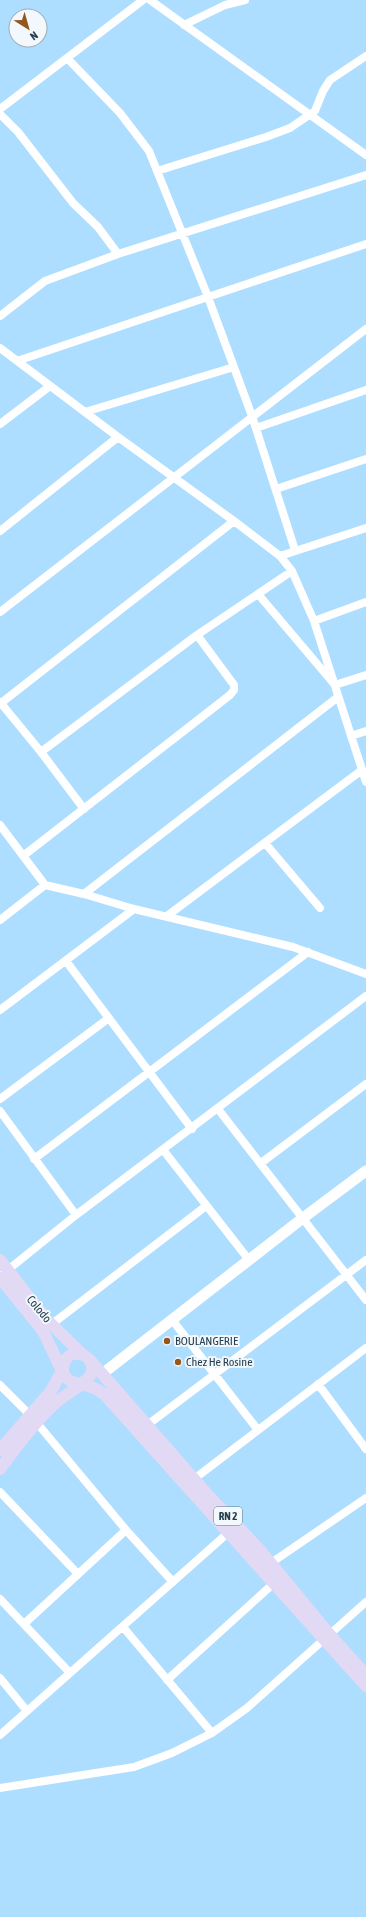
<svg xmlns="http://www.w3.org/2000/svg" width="366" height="1917" viewBox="0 0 366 1917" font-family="'Asap Condensed',sans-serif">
  <rect width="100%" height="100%" fill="#adddff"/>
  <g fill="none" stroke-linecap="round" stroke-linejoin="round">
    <path stroke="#fff" stroke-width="8" d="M150 0 366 155
      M184 25 225 5 245 0
      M67 58 120 113 149 151 208 297 252 416 295 550
      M0 109 143 0
      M0 114 18 132 73 203 98 227 118 254
      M157 171 266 137 290 128 315 111 323 91 330 80 366 56
      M0 316 45 281 118 254 366 175
      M0 348 118 437 234 521 280 556 292 571 314 621 366 782
      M17 361 366 244
      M85 412 234 367
      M0 424 50 386
      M256 428 366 390
      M276 489 366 459
      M0 531 118 437
      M280 556 366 528
      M258 594 335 685 366 675
      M0 612 366 329
      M314 621 366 602
      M0 702 41 752 84 809
      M1 703 234 521
      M351 736 366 731
      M41 752 197 635 292 571
      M0 825 45 885 84 894 134 909 293 947 366 974
      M265 843 320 908
      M23 856 230 695 234 690V685L197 635
      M84 894 338 697
      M167 916 362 770
      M0 920 45 885
      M66 961 192 1129
      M0 1010 134 909
      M0 1099 109 1018
      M218 1109 366 1300
      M0 1111 76 1215
      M164 1151 249 1260
      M34 1159 308 952
      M261 1163 366 1084
      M4 1273 76 1215 366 996
      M173 1321 258 1430
      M52 1324 206 1206
      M318 1384 366 1449
      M0 1385 30 1415
      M37 1423 126 1530 173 1582
      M146 1426 366 1260
      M194 1479 366 1348
      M0 1492 78 1574
      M271 1563 366 1498
      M0 1599 70 1673
      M24 1624 126 1530
      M123 1627 212 1733
      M0 1678 27 1711
      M167 1680 274 1583
      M0 1735 229 1532
      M0 1788 134 1767 172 1753 212 1733 247 1708 366 1602"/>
    <path stroke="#fff" stroke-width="11" d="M102 1374 303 1218 366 1171"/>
    <path stroke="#e2d9f5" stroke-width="12" d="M0 1260 46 1319 82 1354
      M0 1278 43 1331 62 1371 51 1391 0 1450
      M90 1360 207 1494 260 1550 330 1635 366 1675
      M0 1469C16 1448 39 1416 59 1400 67 1394 90 1380 92 1372 94 1363 87 1354 78 1354 74 1353 69 1355 67 1358 64 1361 63 1365 63 1369 63 1385 83 1383 94 1388 97 1389 101 1392 104 1394L366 1686"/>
  </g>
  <g fill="#95571c" stroke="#f2f8fc" stroke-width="1.5">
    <circle cx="167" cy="1341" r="4"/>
    <circle cx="178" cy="1362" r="4"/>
  </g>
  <g text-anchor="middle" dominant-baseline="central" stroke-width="4" stroke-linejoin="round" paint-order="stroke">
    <rect fill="#f2f8fc" stroke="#627683" stroke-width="1" x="214" y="1507" width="28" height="18" rx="3"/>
    <g font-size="11" font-weight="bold" fill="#253e4f">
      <text x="228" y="1516">RN 2</text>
    </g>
    <g font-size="12" fill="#253e4f" stroke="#f2f8fc">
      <text transform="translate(39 1309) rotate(50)">Colodo</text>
    </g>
    <g font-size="12" fill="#253e4f" stroke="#f2f8fc" text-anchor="start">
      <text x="175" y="1341">BOULANGERIE</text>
      <text x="186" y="1362">Chez He Rosine</text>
    </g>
  </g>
  <g transform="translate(28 28) rotate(143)"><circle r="19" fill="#f2f8fc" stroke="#a0aeb7"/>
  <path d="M0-3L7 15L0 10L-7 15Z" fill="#95571c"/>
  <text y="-6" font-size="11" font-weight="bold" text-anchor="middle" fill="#253e4f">N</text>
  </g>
</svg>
